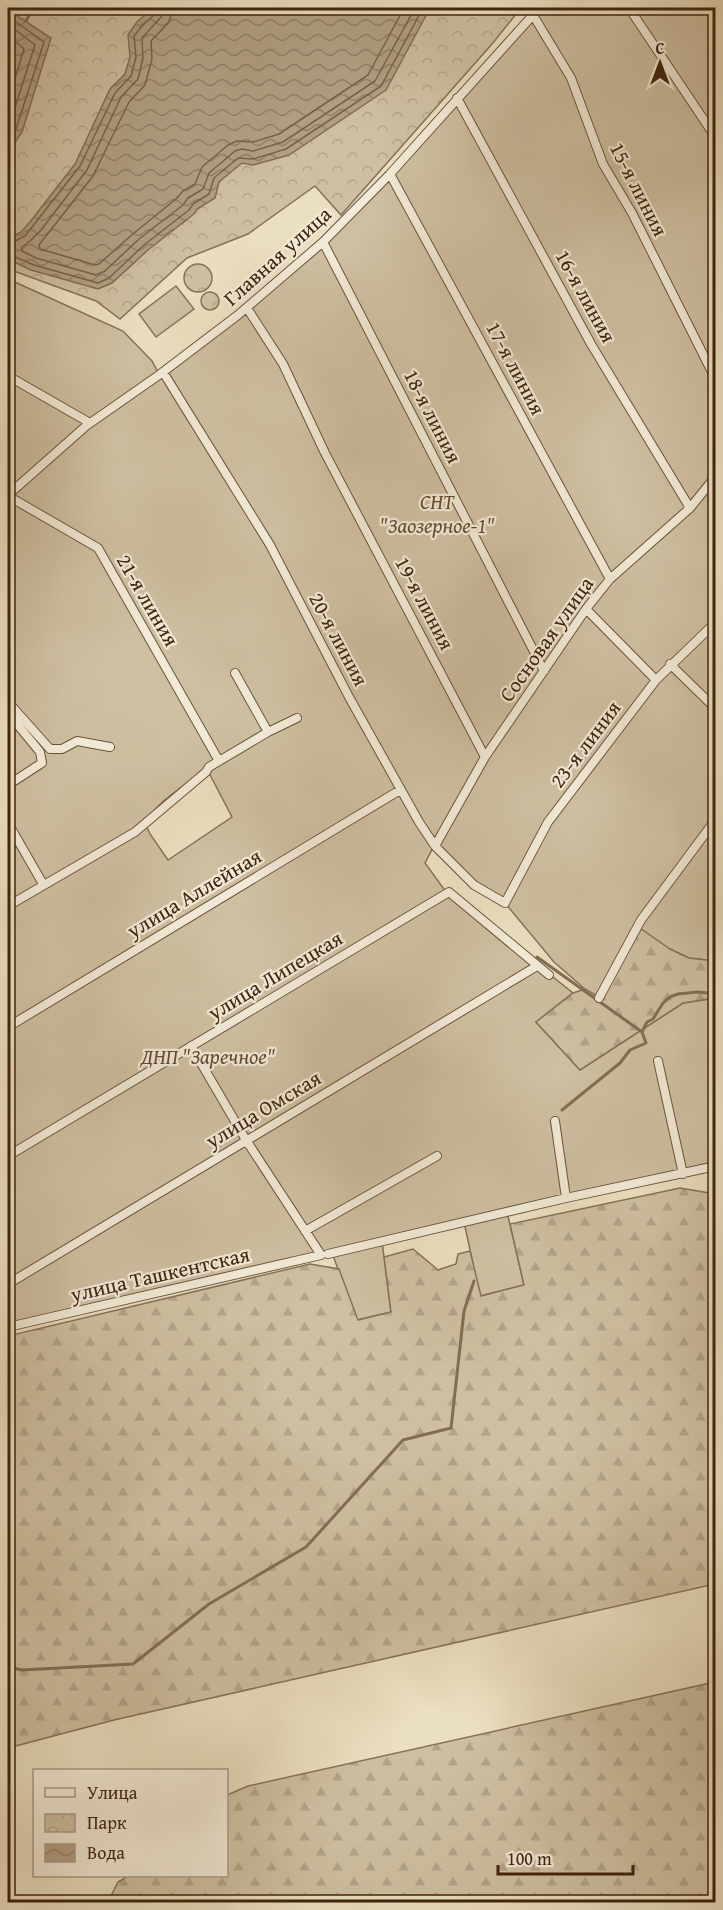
<svg xmlns="http://www.w3.org/2000/svg" width="723" height="1910" viewBox="0 0 723 1910" font-family="'Gentium Book Plus',serif">
  <defs>
    <pattern id="forest-firs" width="22" height="20" patternUnits="userSpaceOnUse" patternTransform="scale(1.5)"><rect width="22" height="20" fill="#cebfa2"/><path d="M5 1l3.5 6h-7zM16 11l3.5 6h-7z" fill="#b2a48a"/></pattern>
    <pattern id="park-crowns" width="20" height="18" patternUnits="userSpaceOnUse" patternTransform="scale(1.5)"><rect width="20" height="18" fill="#cebfa2"/><path d="M2 6a3 3 0 1 1 6 0M12 15a3 3 0 1 1 6 0" fill="none" stroke="#b2a48a"/></pattern>
    <pattern id="water-waves" width="16" height="10" patternUnits="userSpaceOnUse" patternTransform="scale(1.5)"><rect width="16" height="10" fill="#b19f84"/><path d="M0 5q4-4 8 0t8 0" fill="none" stroke="#91816a"/></pattern>
  </defs>
  <rect width="100%" height="100%" fill="#ebdfc1"/>
  <filter id="stains"><feTurbulence type="fractalNoise" baseFrequency=".00333" numOctaves="4"/><feColorMatrix values="0 0 0 0 .2 0 0 0 0 .09 0 0 0 0 .02 0 0 0 .5 -.17"/></filter>
  <radialGradient id="worn" r=".72"><stop offset=".6" stop-color="#630" stop-opacity="0"/><stop offset="1" stop-color="#630" stop-opacity=".3"/></radialGradient>
  <path fill="#cebfa2" stroke="#867258" stroke-width="1.5" fill-rule="evenodd" d="M537 8H715V961L689 958 670 949 599 998 585 989 554 962 505 903 474 885 434 846 425 863 446 892 573 993 536 1022 580 1070 683 1003 715 998V1166L507 1212 524 1285 480 1296 464 1222 382 1241 391 1312 357 1320 332 1253 8 1327V279L123 331 152 361 159 374 247 308 390 174ZM207 769 232 817 168 860 150 834 145 823C158 800 186 785 207 769Z
    M176 286 194 309 156 337 139 314Z"/>
  <path fill="url(#forest-firs)" stroke="#867258" stroke-width="1.5" d="M637 926 670 949 689 958 715 961V998L683 1003 580 1070 536 1022 573 993 585 989 599 997Z
    M680 1188 715 1194V1584L114 1720 8 1748V1336L310 1264 339 1269 358 1320 391 1312 384 1257 413 1249 438 1270 456 1264 458 1254 470 1251 481 1296 524 1285 510 1224Z
    M715 1682V1902H108L118 1882 128 1876H226L227 1795 248 1786Z"/>
  <path fill="url(#park-crowns)" stroke="#867258" stroke-width="1.5" d="M8 8H521L492 44 341 215 315 186 248 234 187 258 120 319 96 301 8 269Z
    M184 278a14 14 0 1 1 28 0a14 14 0 1 1-28 0Z
    M201 301a9 9 0 1 1 18 0a9 9 0 1 1-18 0Z"/>
  <path fill="url(#water-waves)" stroke="#836e54" stroke-width="1.5" d="M153 8H430L386 90 289 155 253 165 242 163 219 182 215 198 197 209 195 213 148 250 112 283 98 289 31 270 8 259V236L11 237 21 232 30 222 75 164 110 89 125 74 130 57 128 35 136 23Z
    M8 10 51 38 22 132 8 153Z"/>
  <g fill="none" stroke-linecap="round" stroke-linejoin="round">
    <path stroke="#786248" stroke-width="1.5" d="M164 8 161 17 142 38 143 58 138 79 121 97 87 170 41 230 30 241 22 247V251L36 258 96 275 105 271 139 239 183 205 188 198 203 189 209 173 235 151 242 149 253 151 283 142 375 81 415 8
      M173 8 169 22 151 41 152 59 145 85 129 102 93 176 39 245 40 249 95 265 99 264 134 233 176 199 183 191 195 184 202 167 228 145 237 141 253 142 279 134 368 75 404 8
      M8 16 44 42 16 129 8 142
      M8 24 35 45 8 129
      M8 35 24 49 8 102
      M8 242H13L25 236 80 166 115 93 131 76 136 57 134 36 141 27 155 14 156 8
      M8 254 34 265 98 283 109 278 144 245 189 210 193 204 209 194 214 178 238 158 253 159 286 149 381 86 423 8"/>
    <path stroke="#836e54" stroke-width="3" d="M26 21 33 8
      M537 957 642 1032
      M562 1110 620 1063 630 1050 646 1043 642 1032 647 1022 653 1019 663 1003 670 997 678 994 697 992 708 993 712 996 716 1008
      M8 1667 22 1670 133 1664 209 1604 306 1547 403 1440 451 1428 464 1311 474 1281"/>
    <defs>
      <path id="minor" d="M629 8 716 138
        M533 15 571 78 603 164 632 213 716 380
        M457 98 591 344 690 508
        M390 174 610 579
        M323 242 544 671
        M247 308 283 364 325 453 485 757
        M163 372 270 545 349 697 419 822 435 846 474 885 505 903 548 822 656 680 716 622
        M8 376 90 423
        M8 495 86 426 159 375 238 315 323 242 390 174 533 15 537 8
        M8 496 98 548 219 761
        M586 609 656 680
        M670 664 716 709
        M235 673 268 732
        M8 702 50 749H62L77 741 110 747
        M8 713 40 752 42 763 8 785
        M8 823 43 884
        M435 846 485 757 586 609 610 579 690 508 716 476
        M8 906 135 832 206 772 209 767 268 732 297 718
        M599 998 641 920 716 819
        M8 1027 400 790
        M658 1061 683 1174
        M555 1121 566 1198
        M8 1156 449 892 549 975
        M305 1231 437 1156
        M328 1254 566 1198 716 1166
        M8 1284 537 966
        M8 1327 321 1255 246 1140 191 1046"/>
    </defs>
    <use href="#minor" stroke="#6a533a" stroke-width="10"/>
    <use href="#minor" stroke="#f2ead7" stroke-width="8"/>
  </g>
  <g text-anchor="middle" dominant-baseline="central" stroke-width="4.5" stroke-linejoin="round" paint-order="stroke">
    <g font-size="21" fill="#3f240d" stroke="#f2ead7">
      <text transform="translate(639 189) rotate(63)">15-я линия</text>
      <text transform="translate(277 256) rotate(-42)">Главная улица</text>
      <text transform="translate(586 296) rotate(61)">16-я линия</text>
      <text transform="translate(516 368) rotate(62)">17-я линия</text>
      <text transform="translate(433 416) rotate(63)">18-я линия</text>
      <text transform="translate(148 600) rotate(60)">21-я линия</text>
      <text transform="translate(425 603) rotate(62)">19-я линия</text>
      <text transform="translate(339 639) rotate(62)">20-я линия</text>
      <text transform="translate(546 639) rotate(-55)">Сосновая улица</text>
      <text transform="translate(585 744) rotate(-53)">23-я линия</text>
      <text transform="translate(194 893) rotate(-31)">улица Аллейная</text>
      <text transform="translate(275 975) rotate(-31)">улица Липецкая</text>
      <text transform="translate(263 1109) rotate(-31)">улица Омская</text>
      <text transform="translate(160 1274) rotate(-13)">улица Ташкентская</text>
    </g>
    <g font-size="21" font-style="italic" fill="#634b32" stroke="#f2ead7">
      <text x="437" y="501">СНТ<tspan x="437" dy="24">"Заозерное-1"</tspan></text>
      <text x="208" y="1056">ДНП "Заречное"</text>
    </g>
  </g>
  <rect width="723" height="1910" fill="none" stroke="#ebdfc1" stroke-width="30"/>
  <rect x="9" y="9" width="705" height="1892" fill="none" stroke="#3f240d" stroke-width="3"/>
  <rect x="15" y="15" width="693" height="1880" fill="none" stroke="#3f240d" stroke-width="1.5"/>
  <rect x="33" y="1769" width="195" height="108" fill="#f2ead7" stroke="#aa9b86" stroke-width="1.5"/>
  <rect x="45" y="1788" width="30" height="9" fill="#f2ead7" stroke="#aa9b86" stroke-width="1.5"/>
  <text x="87" y="1799" font-size="18" fill="#3f240d">Улица</text>
  <rect x="45" y="1814" width="30" height="18" fill="url(#park-crowns)" stroke="#aa9b86" stroke-width="1.5"/>
  <text x="87" y="1829" font-size="18" fill="#3f240d">Парк</text>
  <rect x="45" y="1844" width="30" height="18" fill="url(#water-waves)" stroke="#aa9b86" stroke-width="1.5"/>
  <text x="87" y="1859" font-size="18" fill="#3f240d">Вода</text>
  <g transform="translate(660 63)" stroke="#f2ead7" stroke-width="4.5" paint-order="stroke">
  <path d="M0-4.5L10 22L0 15L-10 22Z" fill="#3f240d"/>
  <text y="-9" font-size="16" font-weight="bold" text-anchor="middle" fill="#3f240d">С</text>
  </g>
  <path d="M498 1865v9h135v-9" fill="none" stroke="#3f240d" stroke-width="3"/>
  <text x="507" y="1865" font-size="18" fill="#3f240d" stroke="#f2ead7" stroke-width="4.5" paint-order="stroke">100 m</text>
  <rect width="100%" height="100%" filter="url(#stains)"/>
  <rect width="100%" height="100%" fill="url(#worn)"/>
</svg>
